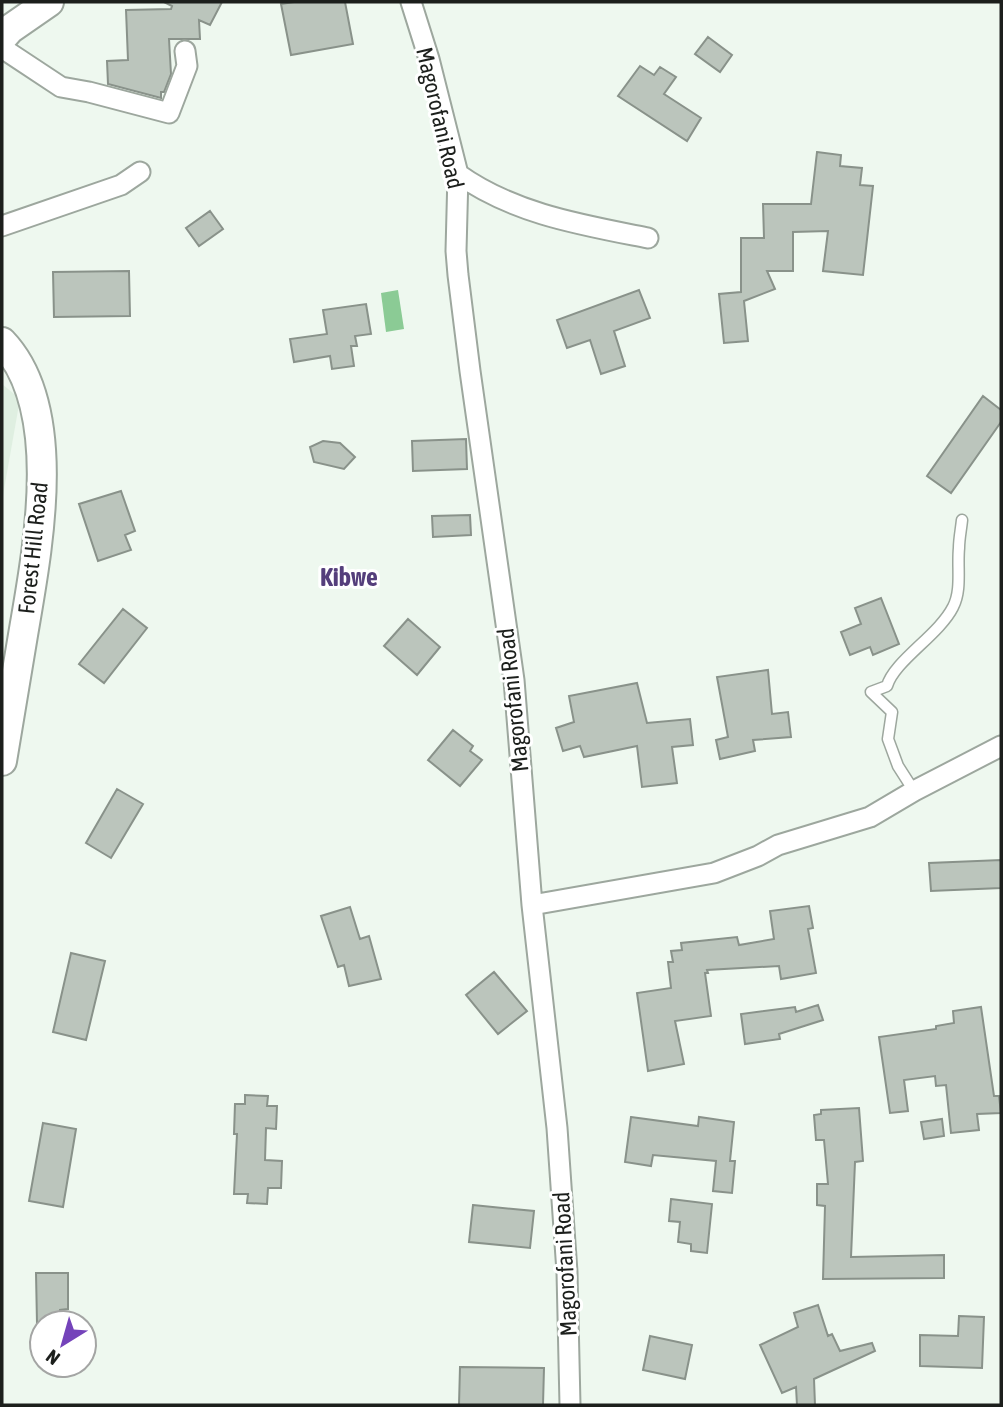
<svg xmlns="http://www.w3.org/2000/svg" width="1003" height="1407" viewBox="0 0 1003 1407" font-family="'Asap Condensed',sans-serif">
  <rect width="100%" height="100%" fill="#eef8ef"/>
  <path fill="#dfefe1" d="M2 384 20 399 2 501Z"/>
  <path fill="#8bcb95" d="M398 290 404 329 386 332 381 293Z"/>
  <path fill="#bbc5bc" stroke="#89928a" stroke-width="2" d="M164 2H222L210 25 199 20 200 39H169L171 74 164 92H161V98L108 84 107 61 128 60 126 10 171 9 172 6Z
    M294 2H345L353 44 291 55 281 4Z
    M708 37 732 55 720 72 695 54Z
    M640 66 654 75 660 67 676 77 664 94 701 118 687 141 618 96Z
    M817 152 841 155 840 166 862 168 860 185 873 186 863 275 823 271 828 231 793 232V271H767L775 289 744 301 748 341 724 343 719 294 741 292V238H764L763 204H811Z
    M210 211 223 229 199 246 186 228Z
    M129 271 130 316 54 317 53 272Z
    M639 290 650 318 614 331 625 366 601 374 590 340 567 348 557 320Z
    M366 304 371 334 355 336 357 346H351L354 366 332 369 330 356 294 362 290 339 327 334 323 310Z
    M983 396 1001 410V422L951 493 927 476Z
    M466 439 467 469 413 471 412 441Z
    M323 441 340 443 355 457 344 469 314 462 310 447Z
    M121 491 135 531 125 535 131 550 98 561 79 504Z
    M470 515 471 535 433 537 432 516Z
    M881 598 899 644 873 655 870 647 850 655 841 632 861 624 855 608Z
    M123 609 147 628 104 683 79 664Z
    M408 619 440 647 417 675 384 646Z
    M768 670 772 714 788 712 791 737 753 740 755 751 720 759 716 740 728 737 717 677Z
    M637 683 647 723 690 719 693 745 672 747 677 783 642 787 637 746 584 757 580 746 563 751 556 728 574 722 569 696Z
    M453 730 473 746 470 751 482 760 460 786 428 760Z
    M117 789 143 804 111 858 86 843Z
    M1001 860V888L931 891 929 863Z
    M809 906 813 928 808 929 816 973 781 979 779 966 707 970 708 973H705L711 1016 675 1021 684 1064 648 1071 637 993 671 988 668 962H673L671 951 682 950 681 943 737 937 739 945 774 939 770 911Z
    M350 907 360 939 369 936 381 979 349 986 344 965 338 967 321 916Z
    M71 953 105 961 86 1040 53 1032Z
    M494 972 527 1011 498 1034 466 995Z
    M818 1005 823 1020 779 1034 780 1039 745 1044 741 1014 795 1007 796 1012Z
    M981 1007 994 1096H999L1001 1113 977 1114 979 1130 951 1133 946 1085 936 1086 935 1076 904 1080 908 1111 890 1113 879 1037 936 1029V1026L954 1023 953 1011Z
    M245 1095 268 1096 267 1106H277L276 1129 266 1128 265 1160 282 1161 281 1188H268L267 1204 247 1203 248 1194H234L237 1134H234L235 1104H245Z
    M859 1108 863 1161 855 1162 851 1257 944 1255V1278L823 1279 825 1206 817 1205V1184H828L824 1140H816L814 1115 821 1114V1110Z
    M631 1117 698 1126 699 1117 734 1122 730 1161H735L732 1193 713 1191 716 1161 653 1155 651 1166 625 1162Z
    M942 1119 944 1136 924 1139 921 1122Z
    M43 1123 76 1129 63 1207 29 1201Z
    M671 1199 712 1204 707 1253 691 1251V1244L678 1242 680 1222 669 1221Z
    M473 1205 534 1211 530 1248 469 1242Z
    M36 1273H68V1309L60 1310V1323H37Z
    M818 1305 828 1336 832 1334 840 1351 872 1343 875 1351 814 1379 815 1405H797L796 1387 782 1393 760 1345 798 1327 794 1313Z
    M959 1316 984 1317 982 1368 920 1366V1335L958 1336Z
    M650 1336 692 1345 685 1379 643 1370Z
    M460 1367 544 1368 543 1405H459Z"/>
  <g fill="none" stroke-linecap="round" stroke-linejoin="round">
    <defs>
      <path id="lane" d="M914 791 898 766 888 739 892 712 871 692 887 686C894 661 939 635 953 607 962 590 957 567 959 548 959 539 961 530 962 520"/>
      <path id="street" d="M411 2 429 59 458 174 456 251 458 275 470 371 514 680 532 905 557 1128 567 1272 570 1405
        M2 48 61 87 89 92 169 113 187 66 185 51
        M458 174C514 214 582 225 648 238
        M2 226 121 185 140 172
        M532 905 714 873 758 856 778 845 870 817 914 791 1001 746"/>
      <path id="secondary" d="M2 38 10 29 49 2
        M2 342C66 409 37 552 23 635 16 677 9 719 2 761"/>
    </defs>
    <use href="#lane" stroke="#9da79e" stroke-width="13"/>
    <use href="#street" stroke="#9da79e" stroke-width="23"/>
    <use href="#secondary" stroke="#9da79e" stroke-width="32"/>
    <use href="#lane" stroke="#fff" stroke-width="10"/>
    <use href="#street" stroke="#fff" stroke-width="19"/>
    <use href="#secondary" stroke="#fff" stroke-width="28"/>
  </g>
  <g text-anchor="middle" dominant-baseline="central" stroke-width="6" stroke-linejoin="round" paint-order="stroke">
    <g font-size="23" fill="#1c1f1c" stroke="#fff">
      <text transform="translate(440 118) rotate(77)">Magorofani Road</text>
      <text transform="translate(33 548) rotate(-84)">Forest Hill Road</text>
      <text transform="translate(513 700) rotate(-96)">Magorofani Road</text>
      <text transform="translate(565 1264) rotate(-93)">Magorofani Road</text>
    </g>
    <g font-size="26" font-weight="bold" fill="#543e7b" stroke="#fff">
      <text x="349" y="577">Kibwe</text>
    </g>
  </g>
  <rect width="1003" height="1407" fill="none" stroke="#1c1f1c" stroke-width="7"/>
  <g transform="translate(63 1344) rotate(217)"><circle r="33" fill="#ffffff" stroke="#a4a5a4" stroke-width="2"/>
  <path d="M0-5L12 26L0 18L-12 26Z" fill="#7443ba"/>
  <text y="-10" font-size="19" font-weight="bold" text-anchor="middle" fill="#1c1f1c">N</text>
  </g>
</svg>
